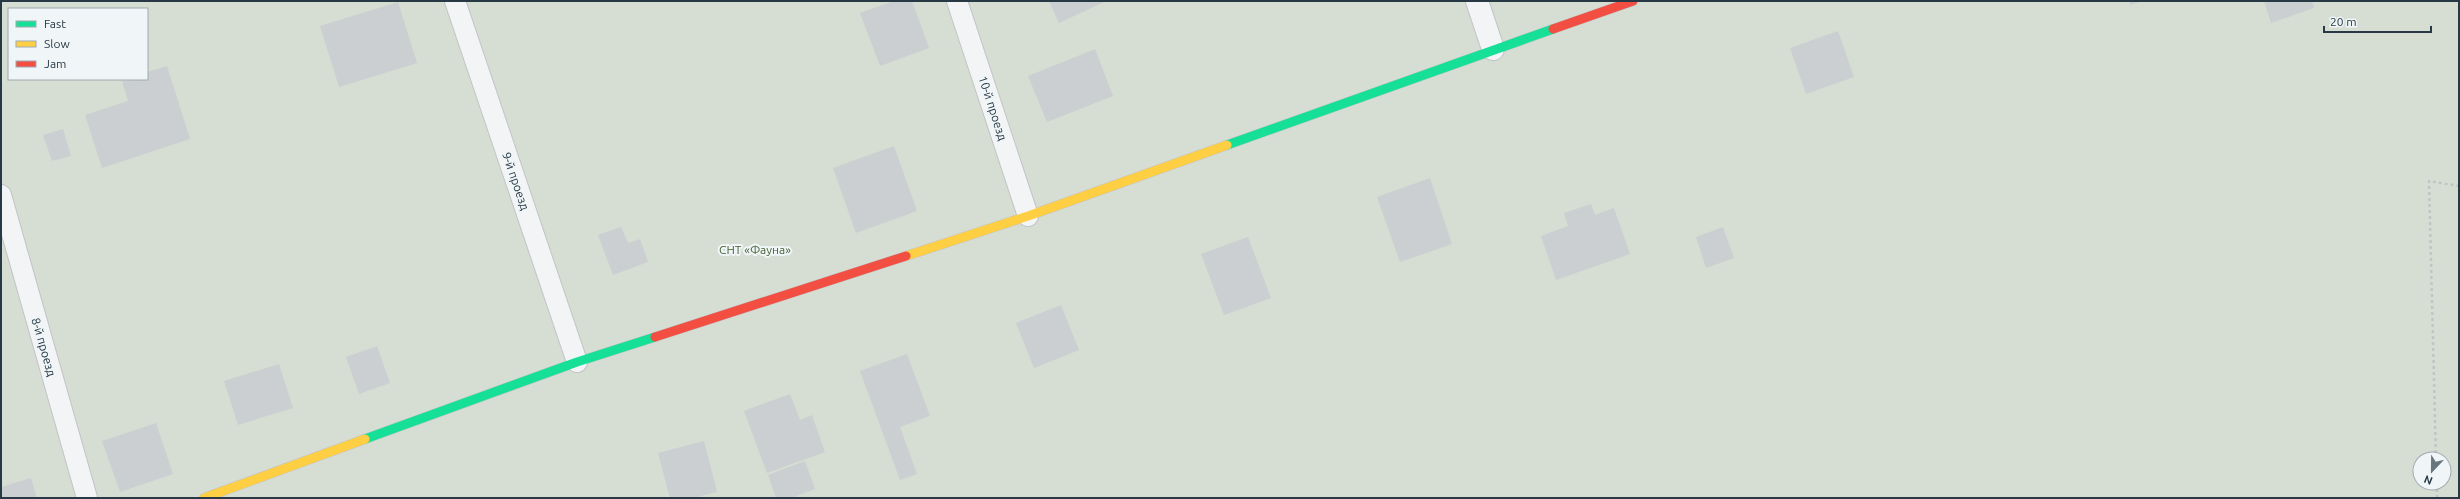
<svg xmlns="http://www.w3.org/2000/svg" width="2460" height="499" viewBox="0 0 2460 499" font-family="Ubuntu,sans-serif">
  <rect width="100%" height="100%" fill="#e3e6e9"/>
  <path fill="#d6ddd3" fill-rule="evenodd" d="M1 1H2459V498H1ZM9 9H147V79H9ZM2420 459H2444V483H2420Z"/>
  <path fill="#cbcfd1" d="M894 1H912L929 48 880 66 860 13Z
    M1049 1H1106L1059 23Z
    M2129 1H2143L2130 5Z
    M2264 1H2312L2314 8 2271 23Z
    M398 2 417 63 339 87 320 26Z
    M1838 31 1854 77 1806 94 1790 48Z
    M1095 49 1113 96 1047 122 1028 76Z
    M167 66 190 139 102 168 85 115 128 101 122 81 147 79V72Z
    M63 129 71 156 52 161 43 135Z
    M894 146 917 211 856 233 833 168Z
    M1430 178 1452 244 1400 262 1377 197Z
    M1591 204 1595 215 1614 208 1630 254 1556 280 1541 236 1568 226 1564 213Z
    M621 227 628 243 640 239 648 262 613 275 598 235Z
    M1723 227 1734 258 1706 268 1696 237Z
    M1248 237 1271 298 1224 315 1201 254Z
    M1061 305 1079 350 1034 368 1016 323Z
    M377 346 390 383 359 394 346 357Z
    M907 354 930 416 900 427 917 474 900 480 860 371Z
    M279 364 293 408 238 425 224 381Z
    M790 394 800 420 812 415 825 452 767 473 744 411Z
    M156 423 173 474 120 492 102 441Z
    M704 441 717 492 693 498H670L658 453Z
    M805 461 815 489 791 498H776L768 475Z
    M31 478 37 498H1V487Z"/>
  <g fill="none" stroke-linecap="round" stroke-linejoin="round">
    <defs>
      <path id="lane" d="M455 1 577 362
        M957 1 1028 216
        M1 195 87 498"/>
      <path id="street" d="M1477 1 1493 49"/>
      <path id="fast" d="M1227 145 1553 29
        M365 439 577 362 655 337"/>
      <path id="slow" d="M906 256 1028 216 1227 145
        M204 498 365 439"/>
      <path id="jam" d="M1553 29 1633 1
        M655 337 906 256"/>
    </defs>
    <use href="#lane" stroke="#c1c4c7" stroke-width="22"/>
    <use href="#street" stroke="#c1c4c7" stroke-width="24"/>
    <use href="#fast" stroke="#c1c4c7" stroke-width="10"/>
    <use href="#slow" stroke="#c1c4c7" stroke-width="10"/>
    <use href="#jam" stroke="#c1c4c7" stroke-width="10"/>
    <path stroke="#c1c5c8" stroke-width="2.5" stroke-dasharray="3 3" stroke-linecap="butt" d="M2436 459 2429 181 2459 186
      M2437 483V498"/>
    <use href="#lane" stroke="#f3f4f5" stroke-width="20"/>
    <use href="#street" stroke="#f3f4f5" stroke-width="22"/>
    <use href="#fast" stroke="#16e098" stroke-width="9"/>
    <use href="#slow" stroke="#ffcf43" stroke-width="9"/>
    <use href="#jam" stroke="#f24e42" stroke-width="9"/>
  </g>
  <g text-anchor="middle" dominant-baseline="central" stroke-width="4" stroke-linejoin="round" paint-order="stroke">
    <g font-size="12" fill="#273944" stroke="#f0f5f8">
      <text transform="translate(993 108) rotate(72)">10-й проезд</text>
      <text transform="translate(516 181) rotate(71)">9-й проезд</text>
      <text transform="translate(44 347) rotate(74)">8-й проезд</text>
    </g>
    <g font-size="12" fill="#476133" stroke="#f0f5f8">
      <text x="755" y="249">СНТ «Фауна»</text>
    </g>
  </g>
  <rect width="2460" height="499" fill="none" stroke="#273944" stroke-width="4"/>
  <rect x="8" y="8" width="140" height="72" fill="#f0f5f8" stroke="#a0aab0"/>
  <rect x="16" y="21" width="20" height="6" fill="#16e098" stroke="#a0aab0"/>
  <text x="44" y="28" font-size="12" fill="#273944">Fast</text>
  <rect x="16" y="41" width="20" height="6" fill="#ffcf43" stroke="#a0aab0"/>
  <text x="44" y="48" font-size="12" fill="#273944">Slow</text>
  <rect x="16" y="61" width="20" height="6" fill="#f24e42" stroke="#a0aab0"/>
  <text x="44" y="68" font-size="12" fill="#273944">Jam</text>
  <g transform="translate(2432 471) rotate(202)"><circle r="19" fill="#f0f5f8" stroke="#a0aab0"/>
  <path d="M0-3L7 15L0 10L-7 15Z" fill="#69767e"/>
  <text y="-6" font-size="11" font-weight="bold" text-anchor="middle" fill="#273944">N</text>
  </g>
  <path d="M2324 26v6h107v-6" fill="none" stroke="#273944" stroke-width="2"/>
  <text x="2330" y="26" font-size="12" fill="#273944" stroke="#f0f5f8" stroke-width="3" paint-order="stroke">20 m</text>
</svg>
